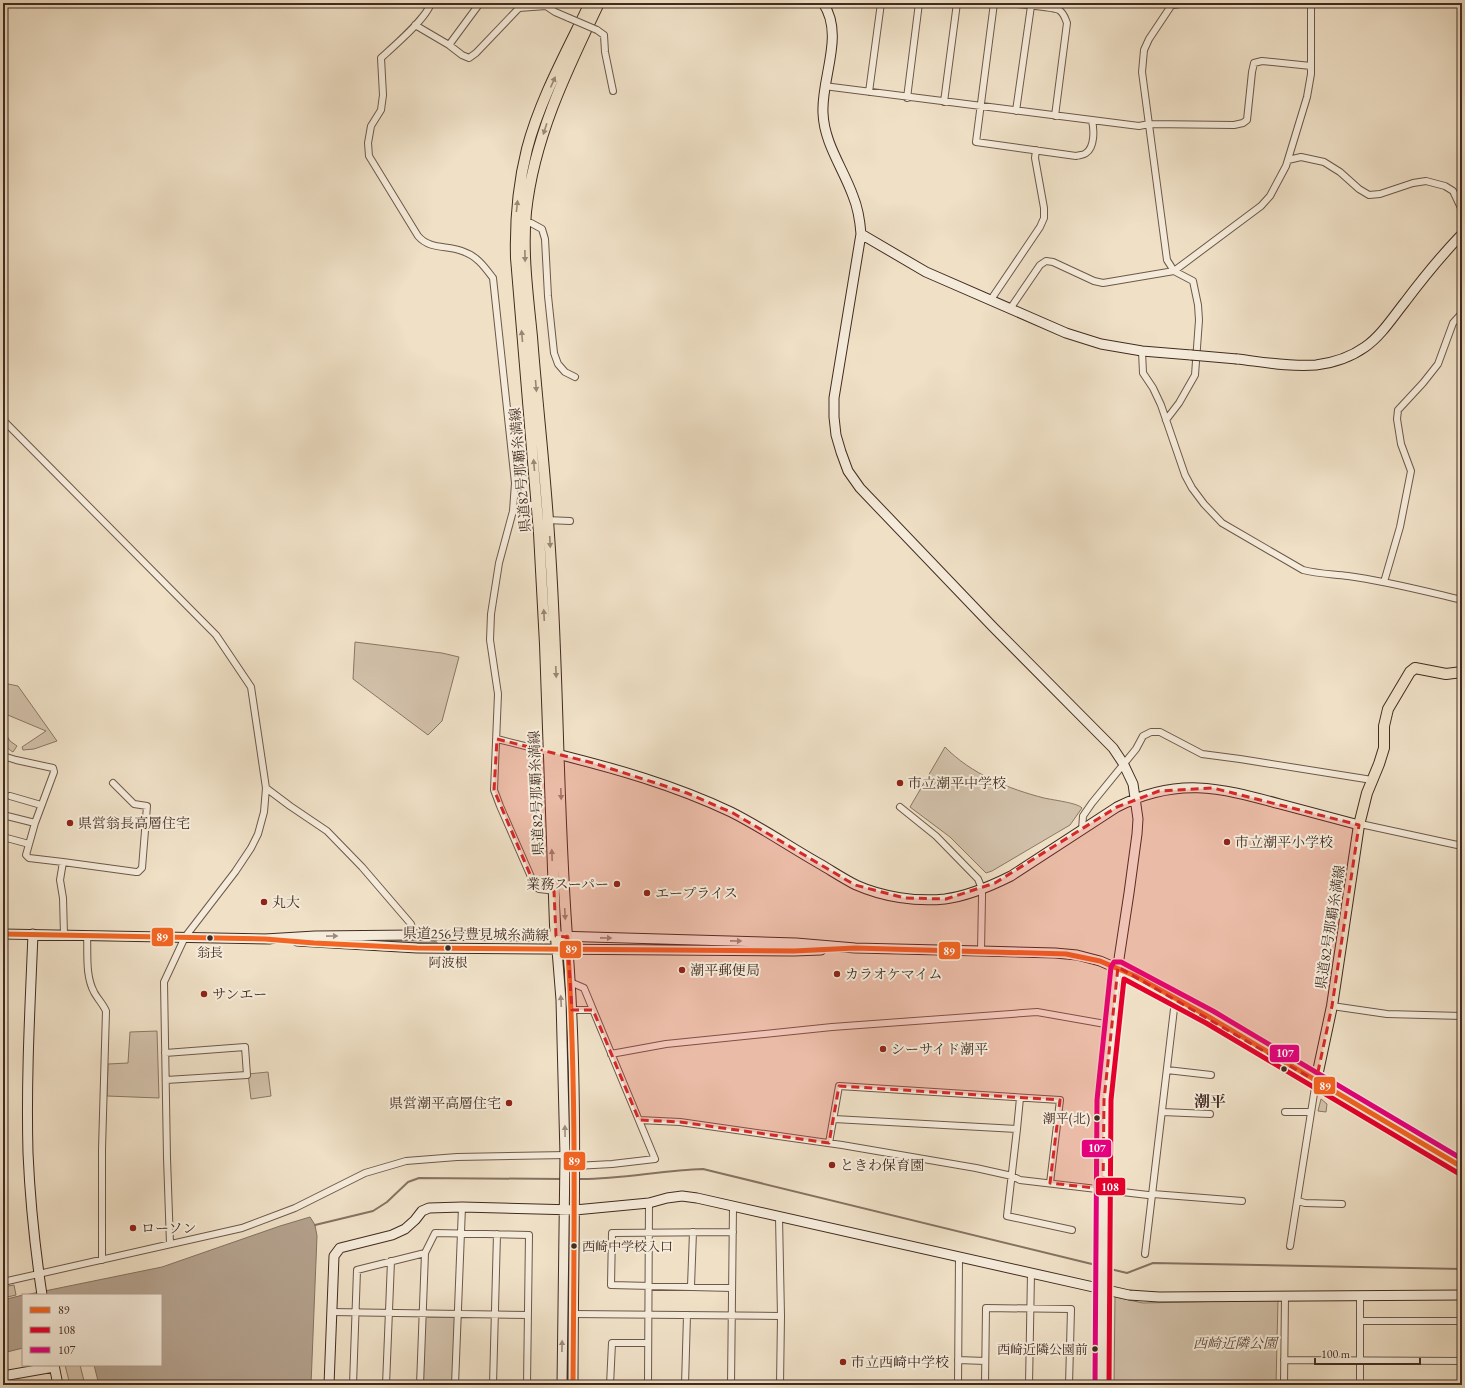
<svg xmlns="http://www.w3.org/2000/svg" width="1465" height="1388" viewBox="0 0 1465 1388" font-family="'EB Garamond','Noto Serif JP',serif">
  <rect width="100%" height="100%" fill="#efe0c6"/>
  <filter id="stains"><feTurbulence type="fractalNoise" baseFrequency=".005" numOctaves="4"/><feColorMatrix values="0 0 0 0 .2 0 0 0 0 .09 0 0 0 0 .02 0 0 0 .5 -.17"/></filter>
  <radialGradient id="worn" r=".72"><stop offset=".6" stop-color="#630" stop-opacity="0"/><stop offset="1" stop-color="#630" stop-opacity=".3"/></radialGradient>
  <path fill="#d2c1aa" stroke="#8a7665" d="M355 642 442 653 459 657 442 721 428 735 353 679Z
    M3 683 18 686 57 741 34 749 23 750 22 747 46 731 3 713Z
    M3 730 10 741 17 746 13 752C3 746 3 741 3 730Z
    M945 747C971 774 1009 789 1044 798 1053 800 1078 803 1082 808L1070 825 992 871 986 873 950 837 910 807Z
    M420 939 437 942V943L364 941 363 940Z
    M157 1031 159 1098 107 1096 108 1064 128 1063 130 1032Z
    M268 1072 271 1096 251 1099 248 1074Z
    M1321 1099 1327 1104 1326 1112 1318 1111Z
    M14 1285 16 1295 3 1298V1287Z
    M1115 1297 1143 1303 1278 1300 1276 1385H1114Z
    M425 1317H455L453 1385H423Z
    M65 1365H80L85 1385H70Z"/>
  <path fill="#b4a28e" stroke="#867262" d="M310 1217 315 1225 317 1236 311 1385H99L94 1365H161V1295H25L162 1267 280 1226Z
    M23 1295V1348L3 1353V1300Z"/>
  <g fill="none" stroke-linecap="round" stroke-linejoin="round">
    <path stroke="#867262" stroke-width="2" d="M577 1179C619 1180 661 1170 703 1169L1100 1266
      M315 1225 373 1211 387 1202 408 1182 419 1178 563 1179
      M1106 1268 1127 1273 1153 1263 1462 1269"/>
    <defs>
      <path id="street" d="M431 3C426 19 394 46 381 58L383 95 381 110 371 126 368 143 369 156 418 236C430 250 447 245 462 251 477 256 484 266 493 278L515 483 513 511 499 563 491 614 490 640 498 694 494 790 500 806 535 886 539 889 556 891
        M994 3 976 142 1076 156C1079 155 1084 155 1086 153 1095 147 1094 129 1092 121
        M1006 3C1016 4 1053 7 1059 10 1064 13 1065 18 1067 23L1055 116
        M1173 5 1188 3
        M546 6 555 12 569 18
        M415 25 449 45 462 55 469 58 476 53 519 8 546 6 552 3
        M597 30 604 35 605 52 613 91
        M449 45 480 3
        M824 86 1139 126 1149 124 1234 125 1243 123 1247 120 1252 72 1254 63 1262 61 1311 66
        M869 92 881 3
        M907 98 919 3
        M944 102 957 3
        M1016 111 1031 6
        M1288 160 1301 157 1324 162 1340 172 1359 189 1369 195 1380 194 1413 183 1426 181 1445 186 1453 191 1462 210
        M522 223H531L542 229 545 239 548 296 554 353 558 364 565 372 575 377
        M990 301 1040 227 1044 218V208L1035 158 1036 150
        M1010 309 1040 265 1046 261 1053 262 1094 281 1103 283 1174 271 1261 206 1270 196 1286 166 1307 97 1311 74V3
        M1142 351 1143 373 1153 388 1161 405 1185 475 1192 488 1204 504 1222 523 1303 570C1318 574 1333 574 1348 576 1386 581 1424 591 1462 600
        M3 420 216 635 251 687 266 788 264 812 258 834 251 848 235 872 185 937 164 982 167 1158 170 1244
        M1166 420 1179 403 1195 375 1199 320 1198 305 1193 281 1174 271 1167 260 1142 72 1144 50 1149 39 1173 3
        M513 511 521 506 538 504
        M546 520 570 521
        M1384 582 1400 527 1411 471 1401 444 1397 419 1398 410 1423 383 1438 364 1453 323 1462 313
        M497 739 549 752
        M3 756 16 760 53 768 54 772 35 823 26 855 29 858 63 862 60 880 63 898 64 935
        M266 788 290 806 327 831 362 867 411 924 413 935
        M10 796 41 805
        M900 807 936 836 978 879 982 889V897L981 951
        M3 815 35 823
        M1359 825H1365L1462 846
        M1082 830 1083 816 1092 803 1136 749 1143 736 1151 732H1160L1202 754 1240 759 1372 780
        M3 837 29 844
        M63 862 136 872H138L142 868 147 806 134 804 113 783
        M87 935C88 953 85 975 94 992 97 998 103 1004 106 1011L102 1149V1260
        M570 982 584 988 655 1159 612 1164 575 1166
        M1332 1006 1387 1014 1462 1016
        M572 1010H593
        M165 1053 245 1047 247 1075 166 1080
        M611 1054 666 1044 832 1027 1037 1012 1111 1025
        M1167 1070 1211 1075
        M1162 1112 1210 1114
        M1285 1112H1311
        M834 1119 1017 1129 1007 1216 1072 1230
        M639 1120 680 1122 842 1145 976 1168 1012 1176 1020 1180 1148 1195 1153 1194 1242 1201
        M1017 1129 1020 1098
        M829 1143 839 1086 1060 1100 1050 1183
        M1298 1201 1305 1203 1342 1204
        M779 1217 781 1316 780 1385
        M1290 1246 1316 1081
        M1145 1254 1174 1009 1178 1000
        M3 1282 242 1228 295 1208 365 1173 406 1161 457 1157 567 1155
        M691 1286 693 1232
        M732 1288 611 1285 612 1233 733 1232
        M331 1312 528 1315
        M573 1314 781 1316
        M1360 1321H1462
        M958 1360 985 1361
        M1284 1360 1462 1361
        M353 1385 357 1270 425 1253 435 1233 529 1235 527 1385
        M386 1385 391 1261
        M420 1385 425 1253
        M455 1385 462 1207
        M493 1385 497 1234
        M610 1385 612 1343H648
        M648 1385 649 1203
        M685 1385 687 1315
        M731 1385 733 1207
        M958 1385 959 1258
        M985 1385 986 1308 1071 1309 1069 1385
        M1029 1385 1031 1273
        M1284 1385 1285 1296
        M1360 1385V1296"/>
      <path id="secondary" d="M823 3C845 35 821 78 823 113 824 143 843 168 853 196 858 208 860 221 861 234L834 398V417L836 435 841 452 848 471 860 488 993 627 1113 748 1123 763 1133 784 1138 819 1137 834 1129 893 1115 985 1104 1100 1102 1385
        M861 234 926 272 1066 333 1101 344 1142 351 1191 355
        M1237 359C1263 362 1290 367 1316 365 1332 363 1351 357 1365 347 1381 336 1393 317 1405 302 1423 278 1441 256 1462 234
        M553 753C614 768 674 785 731 812 761 827 790 847 820 864 832 871 844 879 856 885 883 897 916 902 945 899 968 896 991 886 1011 876L1117 807C1177 777 1218 787 1280 804 1306 811 1333 818 1359 825
        M3 934 270 939
        M33 934C30 1007 26 1080 28 1153 30 1200 35 1248 42 1295
        M265 939 315 936 413 935 556 936 796 943 855 948 981 951 1055 953 1077 955 1100 961 1135 976 1209 1017 1462 1167
        M297 941 417 948 794 951 821 950
        M557 950 561 1000 565 1155 562 1385
        M568 950C579 1095 573 1240 573 1385
        M54 1365 58 1385
        M3 1376 54 1367
        M329 1385 334 1256 340 1248 392 1235 405 1229 415 1220 422 1211 429 1208 462 1207 575 1210 649 1203 667 1198 682 1196 697 1198 1129 1295 1159 1297 1462 1295"/>
      <path id="primary" d="M557 950 555 925 545 644 539 533 516 258C515 221 518 185 527 149 540 99 568 49 590 3
        M568 950C557 812 559 673 549 535 545 469 537 403 532 337 528 296 522 253 526 212 534 137 567 70 599 3
        M1316 1081 1332 1006 1359 825 1367 793 1379 764 1384 748V726L1388 709 1410 672 1415 668 1446 674 1462 672"/>
    </defs>
    <use href="#street" stroke="#6d584a" stroke-width="8"/>
    <use href="#secondary" stroke="#422b20" stroke-width="11"/>
    <use href="#primary" stroke="#422b20" stroke-width="12"/>
    <use href="#street" stroke="#f5ebda" stroke-width="6"/>
    <use href="#secondary" stroke="#f5ebda" stroke-width="9"/>
    <use href="#primary" stroke="#efe0c6" stroke-width="10"/>
    <defs>
      <path id="street-bridge" d="M569 18 597 30"/>
      <path id="secondary-bridge" d="M1191 355 1237 359"/>
    </defs>
    <use href="#street-bridge" stroke="#6d584a" stroke-width="8" stroke-linecap="butt"/>
    <use href="#secondary-bridge" stroke="#422b20" stroke-width="11" stroke-linecap="butt"/>
    <use href="#street-bridge" stroke="#f5ebda" stroke-width="6"/>
    <use href="#secondary-bridge" stroke="#f5ebda" stroke-width="9"/>
    <defs>
      <path id="bus-1" d="M3 934 265 939 314 943 417 948 794 951 855 948 1066 954 1100 961 1135 976 1209 1017 1462 1167
        M567 937C577 1086 574 1235 573 1385"/>
      <path id="bus-2" d="M1109 1385 1111 1100 1124 979 1206 1023 1458 1173"/>
      <path id="bus-3" d="M1095 1385 1097 1100 1111 967 1114 962H1121L1213 1011 1462 1159"/>
    </defs>
    <use href="#bus-1" stroke="#f5ebda" stroke-width="8"/>
    <use href="#bus-2" stroke="#f5ebda" stroke-width="8"/>
    <use href="#bus-3" stroke="#f5ebda" stroke-width="8"/>
    <use href="#bus-1" stroke="#f26522" stroke-width="5"/>
    <use href="#bus-2" stroke="#e4002b" stroke-width="5"/>
    <use href="#bus-3" stroke="#e5007d" stroke-width="5"/>
  </g>
  <defs><path id="oneway-solid" d="M-6-.8H1V-3.2L6.5 0L1 3.2V.8H-6Z"/></defs>
  <g fill="#988673">
    <use href="#oneway-solid" transform="translate(553 82) rotate(-66)"/>
    <use href="#oneway-solid" transform="translate(545 129) rotate(108)"/>
    <use href="#oneway-solid" transform="translate(517 206) rotate(-84)"/>
    <use href="#oneway-solid" transform="translate(525 256) rotate(89)"/>
    <use href="#oneway-solid" transform="translate(522 336) rotate(-95)"/>
    <use href="#oneway-solid" transform="translate(536 386) rotate(85)"/>
    <use href="#oneway-solid" transform="translate(534 465) rotate(-95)"/>
    <use href="#oneway-solid" transform="translate(550 542) rotate(87)"/>
    <use href="#oneway-solid" transform="translate(544 615) rotate(-93)"/>
    <use href="#oneway-solid" transform="translate(556 672) rotate(88)"/>
    <use href="#oneway-solid" transform="translate(561 794) rotate(88)"/>
    <use href="#oneway-solid" transform="translate(552 855) rotate(-92)"/>
    <use href="#oneway-solid" transform="translate(565 914) rotate(87)"/>
  </g>
  <g fill="#9c8b7d">
    <use href="#oneway-solid" transform="translate(332 936) rotate(-1)"/>
    <use href="#oneway-solid" transform="translate(606 938) rotate(1)"/>
    <use href="#oneway-solid" transform="translate(736 941) rotate(1)"/>
    <use href="#oneway-solid" transform="translate(561 1001) rotate(-93)"/>
    <use href="#oneway-solid" transform="translate(565 1131) rotate(-91)"/>
    <use href="#oneway-solid" transform="translate(562 1346) rotate(-89)"/>
  </g>
  <path fill="#d62828" fill-opacity="0.2" stroke="#d62828" stroke-width="3" stroke-dasharray="8 5" stroke-linejoin="round" d="M497 739 593 763 687 793 733 813 855 885 905 898 946 899 995 883 1117 807 1159 791 1213 788 1359 825 1332 1006 1316 1081 1118 967 1104 1100 1103 1189 1050 1183 1060 1100 839 1086 829 1143 680 1122 639 1120 593 1010H572L567 937 556 936 554 891 535 886 494 790Z"/>
  <g fill="#8f2418" stroke="#f5ebda" stroke-width="1.5">
    <circle cx="900" cy="783" r="4"/>
    <circle cx="70" cy="823" r="4"/>
    <circle cx="1227" cy="842" r="4"/>
    <circle cx="617" cy="884" r="4"/>
    <circle cx="647" cy="893" r="4"/>
    <circle cx="264" cy="902" r="4"/>
    <circle cx="682" cy="970" r="4"/>
    <circle cx="837" cy="974" r="4"/>
    <circle cx="204" cy="994" r="4"/>
    <circle cx="883" cy="1049" r="4"/>
    <circle cx="509" cy="1103" r="4"/>
    <circle cx="832" cy="1165" r="4"/>
    <circle cx="133" cy="1228" r="4"/>
    <circle cx="843" cy="1362" r="4"/>
  </g>
  <g fill="#422b20" stroke="#f5ebda" stroke-width="1.5">
    <circle cx="210" cy="938" r="3.5"/>
    <circle cx="448" cy="948" r="3.5"/>
    <circle cx="1284" cy="1069" r="3.5"/>
    <circle cx="1097" cy="1118" r="3.5"/>
    <circle cx="574" cy="1246" r="3.5"/>
    <circle cx="1095" cy="1349" r="3.5"/>
  </g>
  <g text-anchor="middle" dominant-baseline="central" stroke-width="4" stroke-linejoin="round" paint-order="stroke">
    <g font-size="13" fill="#422b20" stroke="#f5ebda">
      <text x="210" y="952">翁長</text>
      <text x="448" y="962">阿波根</text>
      <text x="1090" y="1118" text-anchor="end">潮平(北)</text>
      <text x="582" y="1246" text-anchor="start">西崎中学校入口</text>
      <text x="1088" y="1349" text-anchor="end">西崎近隣公園前</text>
    </g>
    <g font-size="14" fill="#422b20" stroke="#f5ebda">
      <text transform="translate(520 470) rotate(-95)">県道82号那覇糸満線</text>
      <text transform="translate(536 793) rotate(-92)">県道82号那覇糸満線</text>
      <text transform="translate(1330 927) rotate(-81)">県道82号那覇糸満線</text>
      <text transform="translate(476 934) rotate(1)">県道256号豊見城糸満線</text>
    </g>
    <g font-size="14" fill="#422b20" stroke="#f5ebda" text-anchor="start">
      <text x="908" y="783">市立潮平中学校</text>
      <text x="78" y="823">県営翁長高層住宅</text>
      <text x="1235" y="842">市立潮平小学校</text>
      <text x="609" y="884" text-anchor="end">業務スーパー</text>
      <text x="655" y="893">エープライス</text>
      <text x="272" y="902">丸大</text>
      <text x="690" y="970">潮平郵便局</text>
      <text x="845" y="974">カラオケマイム</text>
      <text x="212" y="994">サンエー</text>
      <text x="891" y="1049">シーサイド潮平</text>
      <text x="501" y="1103" text-anchor="end">県営潮平高層住宅</text>
      <text x="840" y="1165">ときわ保育園</text>
      <text x="141" y="1228">ローソン</text>
      <text x="851" y="1362">市立西崎中学校</text>
    </g>
    <g font-size="14" font-style="italic" fill="#5f493c" stroke="#f5ebda">
      <text x="1235" y="1343">西崎近隣公園</text>
    </g>
    <g font-size="16" font-weight="bold" fill="#422b20" stroke="#f5ebda">
      <text x="1210" y="1101">潮平</text>
    </g>
  </g>
  <g stroke="#f5ebda" stroke-width="1.5">
    <rect x="151" y="927" width="23" height="20" rx="4" fill="#f26522"/>
    <rect x="559" y="940" width="23" height="19" rx="4" fill="#f26522"/>
    <rect x="938" y="941" width="23" height="19" rx="4" fill="#f26522"/>
    <rect x="1269" y="1044" width="31" height="19" rx="4" fill="#e5007d"/>
    <rect x="1313" y="1076" width="23" height="19" rx="4" fill="#f26522"/>
    <rect x="1081" y="1139" width="31" height="19" rx="4" fill="#e5007d"/>
    <rect x="563" y="1151" width="23" height="20" rx="4" fill="#f26522"/>
    <rect x="1095" y="1177" width="31" height="19" rx="4" fill="#e4002b"/>
  </g>
  <g font-size="11" text-anchor="middle" font-weight="bold" fill="#fff">
    <text x="162" y="941">89</text>
    <text x="571" y="953">89</text>
    <text x="949" y="955">89</text>
    <text x="1285" y="1057">107</text>
    <text x="1325" y="1090">89</text>
    <text x="1097" y="1152">107</text>
    <text x="574" y="1165">89</text>
    <text x="1110" y="1191">108</text>
  </g>
  <rect width="1465" height="1388" fill="none" stroke="#efe0c6" stroke-width="16"/>
  <rect x="4" y="4" width="1457" height="1380" fill="none" stroke="#422b20" stroke-width="2"/>
  <rect x="8" y="8" width="1449" height="1372" fill="none" stroke="#422b20"/>
  <rect x="22" y="1294" width="140" height="72" fill="#f5ebda" stroke="#ad9e90"/>
  <rect x="30" y="1307" width="20" height="6" fill="#f26522" stroke="#ad9e90"/>
  <text x="58" y="1314" font-size="12" fill="#422b20">89</text>
  <rect x="30" y="1327" width="20" height="6" fill="#e4002b" stroke="#ad9e90"/>
  <text x="58" y="1334" font-size="12" fill="#422b20">108</text>
  <rect x="30" y="1347" width="20" height="6" fill="#e5007d" stroke="#ad9e90"/>
  <text x="58" y="1354" font-size="12" fill="#422b20">107</text>
  <path d="M1315 1358v6h105v-6" fill="none" stroke="#422b20" stroke-width="2"/>
  <text x="1321" y="1358" font-size="12" fill="#422b20" stroke="#f5ebda" stroke-width="3" paint-order="stroke">100 m</text>
  <rect width="100%" height="100%" filter="url(#stains)"/>
  <rect width="100%" height="100%" fill="url(#worn)"/>
</svg>
